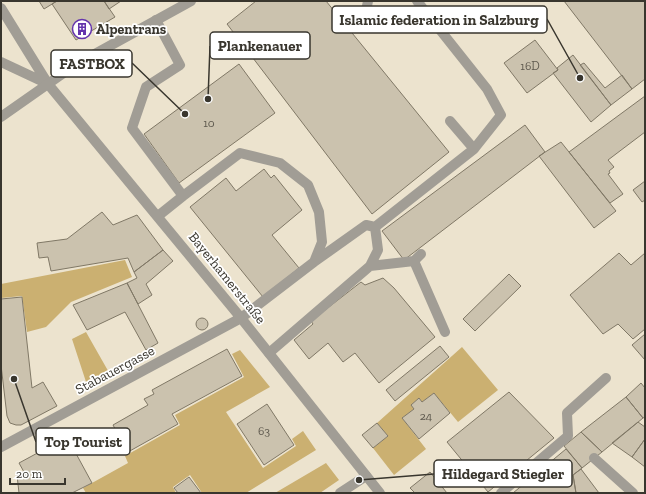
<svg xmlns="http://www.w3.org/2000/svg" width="646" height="494" viewBox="0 0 646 494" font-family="'Zilla Slab',serif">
  <rect width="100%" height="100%" fill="#ece3ce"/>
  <path fill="#cbb071" d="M125 260 132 277 71 302 46 327 27 332 22 296 1 298V284Z
    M86 332 111 376 88 388 72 339Z
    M462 347 498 390 458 422 434 393 422 402 419 398 411 405 414 409 402 418 426 449 394 475 373 448 388 436 377 423Z
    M240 350 270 387 226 412 263 468 296 446 292 439 303 431 316 450 246 493H202L190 475 173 487 176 493H86L83 488 128 463 125 456 180 425 175 415 244 377 232 354Z
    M326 463 339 480 320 493H275Z"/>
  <path fill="#cbc2ae" stroke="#807866" d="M39 1H57L44 9Z
    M57 1H104L115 17 76 40 52 4Z
    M104 1H121L109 9Z
    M256 1H326L449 152 372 214 227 24Z
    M564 1H645V79L632 89Z
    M535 40 558 70 527 93 504 63Z
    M573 55 611 105 591 122 553 73 558 70 557 68Z
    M584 63 605 88 622 75 632 89 611 105 580 65Z
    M239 64 275 113 179 183 144 134Z
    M645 96V132L608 160 614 167 609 171 610 173 608 174 623 194 610 203 569 152Z
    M525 125 545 152 404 260 382 231Z
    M561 142 616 211 594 228 539 156Z
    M264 169 271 178 274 175 302 210 272 235 299 268 263 297 190 207 226 178 236 191Z
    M645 181V200L642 202 633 190Z
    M102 212 113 225 137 215 163 250 134 272 128 258 51 271 48 257 39 258 37 243 67 239Z
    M163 250 173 261 146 284 152 295 138 304 127 283 137 278 134 272Z
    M619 253 631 265 645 253V329L633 339 618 324 603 334 570 295Z
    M509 274 521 286 475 331 463 319Z
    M383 278 394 288 435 337 379 383 355 353 343 362 328 343 309 359 294 340 313 324 311 321 361 282 365 285Z
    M127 283 158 343 146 350 125 312 87 330 73 305Z
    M22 297 32 388 43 382 57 406 21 425H16L10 423 7 416 1 365V299Z
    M196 324a6 6 0 1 1 12 0a6 6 0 1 1-12 0Z
    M645 334V360L632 345Z
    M440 346 449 357 395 401 386 390Z
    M227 349 242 376 172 414 178 424 128 452 113 425 148 405 144 399 154 394 152 390Z
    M641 383 645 388V417L643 418 626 397Z
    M509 392 554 438 488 492 447 442Z
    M434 393 450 413 419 439 402 418 414 409 411 405 419 398 422 402Z
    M626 397 643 418 602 452 581 432Z
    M267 404 294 445 264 465 237 424Z
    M638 422 645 427V439L632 457 612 443Z
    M377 423 388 436 373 448 362 435Z
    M581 432 602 452 582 468 564 446Z
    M67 437 92 483 72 493H19L17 475 24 472 19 463Z
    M645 439V467L632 457Z
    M566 449 582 468 573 475 576 493H513Z
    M581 469 599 493H576L573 475Z
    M430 472 434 477 447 493H415L410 488Z
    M189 477 201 493H178L174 488Z"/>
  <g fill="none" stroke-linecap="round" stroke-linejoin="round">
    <path stroke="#a59f8f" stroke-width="2.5" stroke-dasharray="1 3" stroke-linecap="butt" d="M252 1 254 3"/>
    <path stroke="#a19d95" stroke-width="10" d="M1 8 48 84
      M366 11 368 1
      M156 20 180 65 146 87 132 128 183 196 158 216
      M1 62 48 84
      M450 121 474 149
      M183 196 240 153 280 163 308 185 319 212 322 242 314 262 241 318
      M414 261 445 332
      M314 262 366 225 375 227
      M370 266 378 250 375 227 474 149 501 115 487 89 417 1
      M269 353 370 266 414 261 421 254
      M594 458 633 493
      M340 493 366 476
      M501 493 568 436 567 413 606 378"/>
    <path stroke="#a19d95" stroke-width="10" d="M48 84 241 318 380 493
      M1 117 75 65 191 1
      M1 447 241 318"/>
  </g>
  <defs>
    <symbol id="building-ring" viewBox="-11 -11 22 22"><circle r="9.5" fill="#fff" stroke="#6434ac" stroke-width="1.5"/><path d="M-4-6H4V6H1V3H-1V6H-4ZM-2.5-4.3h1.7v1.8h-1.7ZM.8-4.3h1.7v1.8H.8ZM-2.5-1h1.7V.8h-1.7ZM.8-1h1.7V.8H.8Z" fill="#6434ac"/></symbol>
  </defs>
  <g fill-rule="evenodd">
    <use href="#building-ring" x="71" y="18" width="22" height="22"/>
  </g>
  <g text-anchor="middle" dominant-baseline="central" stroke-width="3.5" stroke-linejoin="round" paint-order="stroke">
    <g font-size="12" fill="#5e594e">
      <text x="530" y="66">16D</text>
      <text x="209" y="123">10</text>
      <text x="426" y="416">24</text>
      <text x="264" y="431">63</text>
    </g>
    <g font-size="14" font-weight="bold" fill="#39362e" stroke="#fff" text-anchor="start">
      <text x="96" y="29">Alpentrans</text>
    </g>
    <g font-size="14" fill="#39362e" stroke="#fff">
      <text transform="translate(227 278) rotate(51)">Bayerhamerstraße</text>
      <text transform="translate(115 370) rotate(-28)">Stabauergasse</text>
    </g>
  </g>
  <path fill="none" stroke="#39362e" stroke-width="1.5" d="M580 78L547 19M208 99L210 46M185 114L132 63M14 379L36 442M359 480L434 474"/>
  <g fill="#39362e" stroke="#fff" stroke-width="1.5">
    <circle cx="580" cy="78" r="4"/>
    <circle cx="208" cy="99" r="4"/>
    <circle cx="185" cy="114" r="4"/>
    <circle cx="14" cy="379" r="4"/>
    <circle cx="359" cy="480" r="4"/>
  </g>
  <g fill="#fff" stroke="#39362e" stroke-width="1.5">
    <rect x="332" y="6" width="215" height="27" rx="4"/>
    <rect x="210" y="32" width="100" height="27" rx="4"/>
    <rect x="51" y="50" width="81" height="27" rx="4"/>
    <rect x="36" y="428" width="94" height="27" rx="4"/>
    <rect x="434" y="460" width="138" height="27" rx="4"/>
  </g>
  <g font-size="15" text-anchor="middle" font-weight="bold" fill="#39362e">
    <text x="439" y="25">Islamic federation in Salzburg</text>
    <text x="260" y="51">Plankenauer</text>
    <text x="92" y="69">FASTBOX</text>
    <text x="83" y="447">Top Tourist</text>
    <text x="503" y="479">Hildegard Stiegler</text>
  </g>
  <rect width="646" height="494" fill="none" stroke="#39362e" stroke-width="4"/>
  <path d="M10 478v6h55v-6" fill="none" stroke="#39362e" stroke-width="2"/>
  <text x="16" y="478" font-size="12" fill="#39362e" stroke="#ffffff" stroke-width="3" paint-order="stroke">20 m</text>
</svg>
